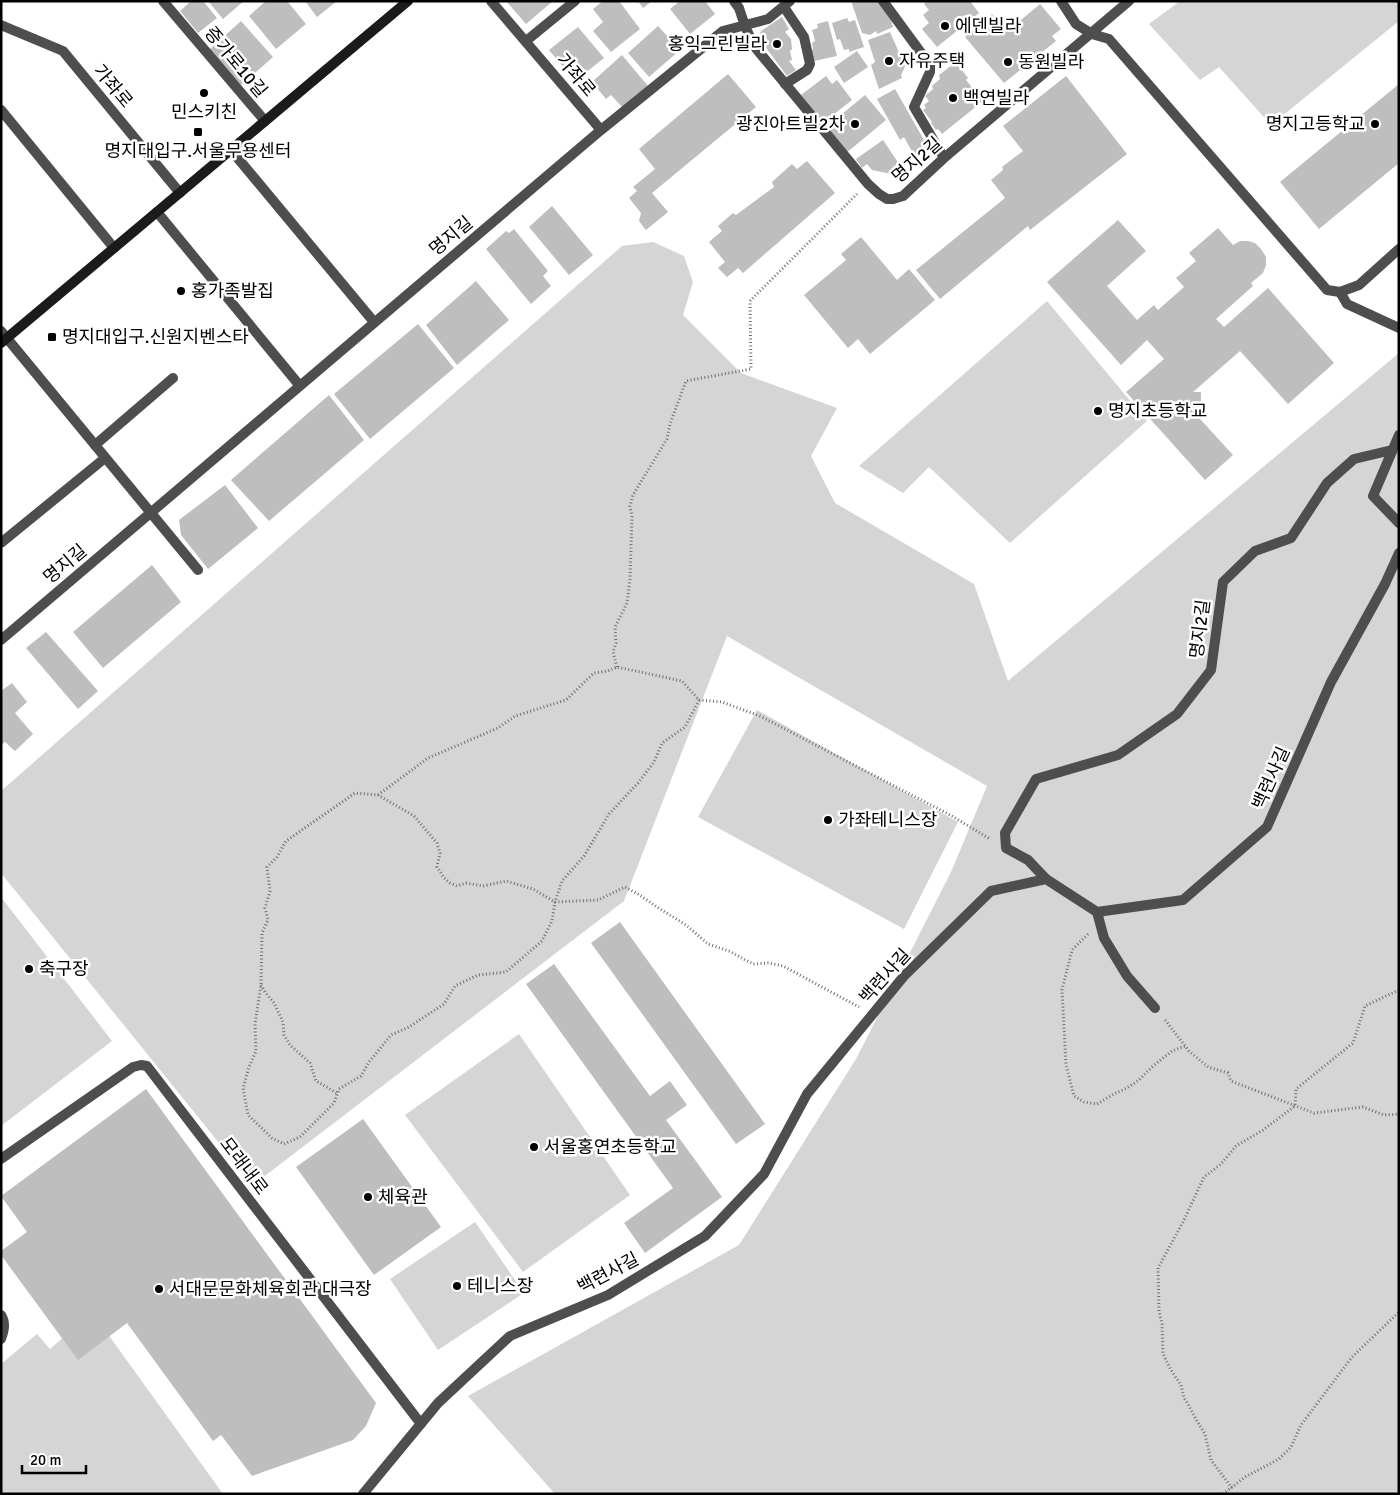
<svg xmlns="http://www.w3.org/2000/svg" width="1400" height="1495" viewBox="0 0 1400 1495" font-family="Signika,'Noto Sans KR',sans-serif">
  <rect width="100%" height="100%" fill="#fff"/>
  <path fill="#d5d5d5" d="M1180 1H1399V21L1271 125 1219 67 1200 80 1149 24Z
    M653 242 684 256 693 282 683 315 741 373 837 408 811 456 835 503 974 584 1008 681 1399 353V1494H555L468 1396 739 1245 856 1059 951 872 987 786 727 636 624 901 253 1185 1 873V791L622 246Z
    M1047 301 1147 421 1010 543 929 467 903 493 859 466Z
    M757 710 958 822 904 929 698 817Z
    M1 897 112 1041 1 1126Z
    M519 1034 630 1195 523 1272 405 1115Z
    M475 1222 524 1293 438 1350 390 1279Z
    M92 1312 223 1494H1V1364L37 1334 50 1349Z"/>
  <path fill="#bebebe" d="M191 1H203L217 18 198 33 180 11Z
    M208 1H244L223 19Z
    M266 1H287L306 24 276 49 249 16Z
    M305 1H337L317 17Z
    M506 1H553L526 24Z
    M603 1H619L640 29 611 52 593 31 603 22 593 9Z
    M638 1H652L643 8Z
    M680 1H705L715 14 690 34 670 9Z
    M851 1H879L890 16 893 27 877 34 876 31 870 35 862 33Z
    M926 1H970L979 13 937 47 922 29 929 23 923 15 929 10 924 4Z
    M1040 4 1061 29 1052 36 1056 41 1004 83 965 37 992 14 1007 32Z
    M782 17 789 29 785 32 791 39 792 49 790 51 792 60 789 61 796 70 787 76 758 37 761 31Z
    M847 18 849 22 855 20 864 47 849 52V49L844 50 840 39 837 40 832 23Z
    M241 21 273 57 241 85 209 50Z
    M828 21 837 56 814 61 811 50 813 49 812 43 815 41 812 30 818 28 817 24Z
    M658 26 680 50 649 77 628 53Z
    M578 27 604 58 575 81 549 50Z
    M890 32 905 66 901 75 902 78 879 89 871 65 875 62 868 40Z
    M857 51 868 67 844 83 834 67Z
    M622 55 648 86 623 108 611 95 606 99 592 82Z
    M956 62 968 78 966 80 983 101 942 134 938 129 936 130 931 123 932 122 923 110 926 108 924 105 929 101 925 96 933 89 932 86 940 79 939 75Z
    M728 74 756 107 652 193 668 212 646 230 639 221 641 213 629 198 637 191 633 187 655 169 639 149Z
    M826 76 832 84 837 80 852 100 823 123 801 95Z
    M1066 76 1127 154 1030 230 1028 226 940 299 916 270 1005 198 991 180 1003 170 1002 167 1023 151 1003 126Z
    M1399 84V163L1319 229 1280 182Z
    M895 89 928 147 914 155 904 137 900 140 877 99Z
    M865 95 886 120 845 154 824 129Z
    M883 140 903 170 896 175 872 170 867 164 862 168 856 159Z
    M807 161 835 193 743 273 738 268 727 277 718 268 725 262 709 242 722 231 718 226 733 213 736 215 774 187 772 182 792 164 797 169Z
    M552 206 593 255 569 275 529 227Z
    M1118 220 1146 251 1107 286 1137 320 1154 305 1158 310 1184 287 1176 278 1196 261 1189 253 1218 228 1233 245 1240 241H1248L1255 243 1261 249 1266 257V265L1263 273 1251 283 1253 286 1216 319 1224 327 1268 288 1334 363 1288 404 1240 351 1193 392H1201V407L1190 408 1233 455 1205 480 1126 392 1164 359 1147 340 1121 365 1047 282Z
    M514 229 548 271 543 276 551 286 531 304 486 249 506 231 509 233Z
    M861 237 897 280 909 269 935 300 870 354 858 339 848 348 804 295 846 260 841 254Z
    M476 281 509 320 457 365 426 325Z
    M418 324 454 368 370 439 334 394Z
    M329 395 364 440 269 521 231 480Z
    M225 485 258 528 208 569 181 535 179 520Z
    M152 565 181 602 103 668 73 632Z
    M46 632 98 691 78 709 26 648Z
    M12 683 27 702 15 713 33 734 15 751 5 742 1 745V691Z
    M620 922 765 1124 736 1144 591 943Z
    M554 964 650 1096 670 1081 687 1105 666 1120 722 1197 645 1253 624 1223 673 1188 526 984Z
    M146 1089 376 1403 366 1426 353 1440 252 1476 221 1435 213 1441 127 1323 78 1360 1 1255V1251L27 1232 1 1196Z
    M363 1119 441 1227 374 1275 296 1167Z"/>
  <g fill="none" stroke-linecap="round" stroke-linejoin="round">
    <path stroke="#707070" stroke-width="3" stroke-dasharray="1 2.5" stroke-linecap="butt" d="M617 667 613 652 616 643 615 627 627 603 630 579 632 516 630 506 633 495 667 439 670 424 686 381 751 369 750 301 857 194
      M699 700 685 727 662 743 654 762 638 783 609 814 584 856 562 881 555 902 552 921 542 941 506 972 478 975 455 986 444 1004 409 1027 391 1035 369 1062 361 1076 339 1089 334 1103 300 1137 284 1144 272 1138 248 1115 243 1088 249 1067 256 1051 255 1024 261 985 262 933 268 920 265 908 270 891 267 867 277 857 286 841 355 793 378 795 414 816 437 843 440 853 437 867 444 878 450 883 457 886 466 883 483 886 506 881 533 889 555 902 598 900 625 887 638 894 657 907 686 925 708 944 729 951 753 964 768 963 783 966 859 1007
      M378 795 428 758 498 728 515 716 566 700 594 673 608 671 617 667 682 681 699 700 722 702 760 716 952 816 990 839
      M1088 934 1072 950 1062 990 1066 1065 1074 1096 1084 1102 1097 1104 1114 1094 1127 1088 1139 1080 1153 1066 1172 1051 1185 1046
      M261 985 265 992 274 1003 283 1022 284 1035 290 1045 310 1063 316 1081 337 1093
      M1165 1020 1189 1051 1208 1067 1228 1073 1231 1081 1314 1113 1363 1107 1384 1115 1399 1114
      M1232 1488 1211 1460 1205 1434 1194 1416 1188 1404 1184 1398 1181 1385 1171 1370 1163 1354 1162 1324 1159 1311 1158 1268 1183 1222 1204 1177 1221 1164 1236 1146 1263 1130 1295 1106 1296 1089 1353 1043 1365 1006 1399 990
      M1223 1494 1245 1477 1279 1459 1291 1447 1301 1425 1352 1357 1399 1312"/>
    <path stroke="#4e4e4e" stroke-width="10" d="M784 7 804 37 810 64 807 70 785 84
      M1340 292 1347 304 1399 328
      M1399 435 1373 496 1399 523
      M95 445 173 378
      M151 513 198 570
      M1046 879 1028 860 1006 848 1005 833 1036 779 1118 755 1177 714 1211 670 1223 582 1255 551 1291 538 1327 483 1354 459 1392 450
      M1097 912 1104 938 1127 976 1155 1008"/>
    <path stroke="#4e4e4e" stroke-width="10" d="M163 1 265 121
      M491 1 601 130
      M734 1 739 8 745 26 754 46 868 184 879 194 887 199H893L903 196 944 158 1129 1
      M883 1 930 65V72L914 107 944 158
      M1061 1 1076 24 1092 34 1109 39 1327 290 1340 292 1359 285 1399 249
      M1 25 63 51 180 193
      M526 41 575 1
      M1 110 114 248
      M231 150 374 322
      M157 212 300 386
      M1 331 151 513
      M1 543 105 458
      M1 640 601 130 723 31 768 19 790 1
      M1 1159 133 1067 141 1065 147 1066 421 1424
      M1 1315C6 1323 4 1331 1 1339
      M363 1494 438 1403 510 1336 608 1295 705 1236 764 1174 807 1094 904 976 991 891 1046 879 1097 912 1183 900 1267 827 1331 682 1385 584 1399 553"/>
    <path stroke="#1b1b1b" stroke-width="10" d="M1 343 408 1"/>
  </g>
  <g fill="#000" stroke="#fff" stroke-width="2">
    <circle cx="945" cy="26" r="5"/>
    <circle cx="777" cy="44" r="5"/>
    <circle cx="889" cy="61" r="5"/>
    <circle cx="1008" cy="62" r="5"/>
    <circle cx="204" cy="93" r="5"/>
    <circle cx="953" cy="98" r="5"/>
    <circle cx="855" cy="124" r="5"/>
    <circle cx="1375" cy="124" r="5"/>
    <rect x="193" y="127" width="10" height="10" rx="2.5"/>
    <circle cx="181" cy="291" r="5"/>
    <rect x="47" y="332" width="10" height="10" rx="2.5"/>
    <circle cx="1098" cy="411" r="5"/>
    <circle cx="828" cy="820" r="5"/>
    <circle cx="29" cy="969" r="5"/>
    <circle cx="534" cy="1147" r="5"/>
    <circle cx="368" cy="1197" r="5"/>
    <circle cx="457" cy="1286" r="5"/>
    <circle cx="159" cy="1289" r="5"/>
  </g>
  <g text-anchor="middle" dominant-baseline="central" stroke-width="5" stroke-linejoin="round" paint-order="stroke">
    <g font-size="18" fill="#000" stroke="#fff" text-anchor="start">
      <text x="955" y="26">에덴빌라</text>
      <text x="767" y="44" text-anchor="end">홍익그린빌라</text>
      <text x="899" y="61">자유주택</text>
      <text x="1018" y="62">동원빌라</text>
      <text x="963" y="98">백연빌라</text>
      <text x="204" y="112" text-anchor="middle">민스키친</text>
      <text x="845" y="124" text-anchor="end">광진아트빌2차</text>
      <text x="1365" y="124" text-anchor="end">명지고등학교</text>
      <text x="198" y="151" text-anchor="middle">명지대입구.서울무용센터</text>
      <text x="191" y="291">홍가족발집</text>
      <text x="62" y="337">명지대입구.신원지벤스타</text>
      <text x="1108" y="411">명지초등학교</text>
      <text x="838" y="820">가좌테니스장</text>
      <text x="39" y="969">축구장</text>
      <text x="544" y="1147">서울홍연초등학교</text>
      <text x="378" y="1197">체육관</text>
      <text x="467" y="1286">테니스장</text>
      <text x="169" y="1289">서대문문화체육회관 대극장</text>
    </g>
    <g font-size="18" fill="#000" stroke="#fff">
      <text transform="translate(236 62) rotate(50)">증가로10길</text>
      <text transform="translate(576 75) rotate(50)">가좌로</text>
      <text transform="translate(113 86) rotate(50)">가좌로</text>
      <text transform="translate(917 160) rotate(-41)">명지2길</text>
      <text transform="translate(451 236) rotate(-40)">명지길</text>
      <text transform="translate(65 564) rotate(-40)">명지길</text>
      <text transform="translate(1200 629) rotate(-83)">명지2길</text>
      <text transform="translate(1271 778) rotate(-66)">백련사길</text>
      <text transform="translate(885 976) rotate(-48)">백련사길</text>
      <text transform="translate(244 1166) rotate(53)">모래내로</text>
      <text transform="translate(608 1273) rotate(-28)">백련사길</text>
    </g>
  </g>
  <rect width="1400" height="1495" fill="none" stroke="#000000" stroke-width="5"/>
  <path d="M22 1465v8h64v-8" fill="none" stroke="#000000" stroke-width="2.5"/>
  <text x="30" y="1465" font-size="15" fill="#000000" stroke="#ffffff" stroke-width="4" paint-order="stroke">20 m</text>
</svg>
